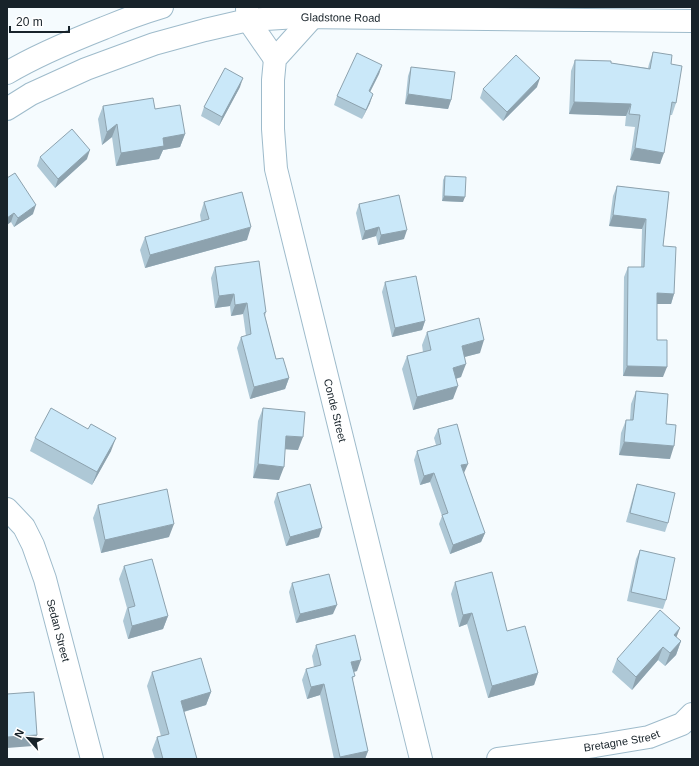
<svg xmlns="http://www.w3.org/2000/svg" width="699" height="766" viewBox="0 0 699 766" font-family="Arial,sans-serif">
  <rect width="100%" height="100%" fill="#f5fbfe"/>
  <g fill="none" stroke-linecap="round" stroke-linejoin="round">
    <defs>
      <g id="minor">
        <path id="s1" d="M312 7V18L275 59 273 80V129L276 169 421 759"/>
        <path d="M247 9 248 20 275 59"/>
        <path d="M7 73C37 55 71 41 104 28 123 20 142 13 162 7"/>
        <path id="s2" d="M7 109 31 94 86 69 154 44 205 30 248 20 298 17 692 21"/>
        <path id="s3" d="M7 509 24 527 33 545 45 579 92 759"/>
        <path id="s4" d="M498 759 595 746 649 737 682 724 692 714"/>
      </g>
    </defs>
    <use href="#minor" stroke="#9ebbcb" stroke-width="24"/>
    <use href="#minor" stroke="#fff" stroke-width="22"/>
  </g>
  <path fill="#aec8d6" d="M653 52 671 64 676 103 672 115H670L660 164 630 160 635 127 625 126 626 116 569 114 571 71 575 60 611 63 648 68 649 64Z
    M382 65 379 74 370 92V103L362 119 334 105 337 96Z
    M411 67 451 100 448 109 405 104 408 76Z
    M240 87 219 126 201 116 204 107Z
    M537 87 503 121 480 98 483 89Z
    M103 106 185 134 180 147 163 150 159 159 116 166 112 137 102 145 98 119Z
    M40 157 87 159 55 188 37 166Z
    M445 176 463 202 442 201 443 180Z
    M7 178 33 214 14 227 11 222Z
    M617 186 669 192 663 246 674 294 671 304H657V340L663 377 623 376 624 277 628 267H641L642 229 609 226 613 196Z
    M204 202 247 240 145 268 140 250 145 237 201 221 200 215Z
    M359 204 404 239 378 245 376 236 362 240 356 213Z
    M215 267 266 312 265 316 276 359 289 378 285 389 250 399 237 348 241 337 246 336 243 314 231 316 230 306 215 308 211 278Z
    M385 282 425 321 422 330 392 337 382 292Z
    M427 332 480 353 464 357 461 377 456 379 453 399 413 410 402 369 407 356 423 352 422 345Z
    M636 391 666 424 670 459 619 455 621 433 626 420H630L631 404Z
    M263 408 298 450 285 449 279 480 253 478 258 421Z
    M438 429 464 473 485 533 481 542 450 554 439 524 442 516 430 482 420 485 414 460 417 451 436 445 434 438Z
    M35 438 111 451 92 485 30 451Z
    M637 484 668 523 665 532 626 522 634 493Z
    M277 493 319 537 286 546 274 502Z
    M98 505 169 537 101 553 93 518Z
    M640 550 666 600 663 609 627 601 636 559Z
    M124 566 168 616 163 629 128 639 123 621 127 608 119 579Z
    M455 582 507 631 538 673 534 685 488 698 467 624 459 627 451 594Z
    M292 583 333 614 296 623 289 592Z
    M676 638 681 641 676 655 665 666 658 660 632 690 612 672 617 659Z
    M316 645 357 671 354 672 353 681 368 751 365 759H334L320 695 307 699 302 680 306 669 314 667 312 656Z
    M152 672 211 692 206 705 184 712 197 759H155L152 750 157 737 161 736 147 686Z"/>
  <path fill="#8da2ae" d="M382 65 379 74 366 100 369 91Z
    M243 78 240 87 219 126 222 117Z
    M540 78 537 87 503 121 507 112Z
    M373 94 370 103 362 119 366 110Z
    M408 94 451 100 448 109 405 104Z
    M574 102 631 104 626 116 569 114Z
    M117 124 112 137 102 145 107 132Z
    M185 134 180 147 163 150 159 159 116 166 121 153 163 138Z
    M635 148 664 153 660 164 630 160Z
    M90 150 87 159 55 188 58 179Z
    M444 196 465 197 463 202 442 201Z
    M36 205 33 214 14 227 18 218Z
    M14 213 11 222 7 225V218Z
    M613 215 646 219 642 229 609 226Z
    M251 227 247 240 145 268 150 255Z
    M379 227 376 236 362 240 365 231Z
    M407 230 404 239 378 245 381 235Z
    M657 293 674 294 671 304H654Z
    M234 294 230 306 215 308 219 296Z
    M247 303 243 314 231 316 235 305Z
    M425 321 422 330 392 337 395 328Z
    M484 340 480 353 457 359 462 346Z
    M466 364 461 377 448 381 453 368Z
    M627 366 667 367 663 377 623 376Z
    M289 378 285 389 250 399 254 387Z
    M458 386 453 399 413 410 417 397Z
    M286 436 303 437 298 450 281 449Z
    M116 438 111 451 92 485 97 472Z
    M624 442 674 446 670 459 619 455Z
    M258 464 284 467 279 480 253 478Z
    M468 464 464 473 458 474 461 465Z
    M434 473 430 482 420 485 424 476Z
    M174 524 169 537 101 553 105 540Z
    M322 528 319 537 286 546 290 537Z
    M485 533 481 542 450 554 453 545Z
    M337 605 333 614 296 623 300 614Z
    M472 613 467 624 459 627 463 615Z
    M168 616 163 629 128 639 132 626Z
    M680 628 675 641 674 635Z
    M681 641 676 655 665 666 670 653Z
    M663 647 658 660 632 690 636 677Z
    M361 660 357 671 347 673 351 662Z
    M538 673 534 685 488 698 492 686Z
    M324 684 320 695 307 699 311 687Z
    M211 692 206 705 176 714 181 701Z
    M37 735 33 746 7 748V737Z
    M368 751 365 759H339L340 757Z"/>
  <path fill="#cae8f9" stroke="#8da2ae" d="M653 52 672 55 671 64 682 66 676 103 672 102 664 153 635 148 640 115 629 114 631 104 574 102 575 60 611 61V63L650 69Z
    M357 53 382 65 369 91 373 94 366 110 337 96Z
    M516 55 540 78 507 112 483 89Z
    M411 67 455 72 451 100 408 94Z
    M225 68 243 78 222 117 204 107Z
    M153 98 155 109 180 105 185 134 163 138 164 146 121 153 117 124 107 132 103 106Z
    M72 129 90 150 58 179 40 157Z
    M15 173 36 205 18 218 14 213 7 218V178Z
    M445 176 466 177 465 197 444 196Z
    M617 186 669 192 663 246 676 247 674 294 657 293V340H667V367L627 366 628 267H644L646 219 613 215Z
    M242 192 251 227 150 255 145 237 209 219 204 202Z
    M399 195 407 230 381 235 379 227 365 231 359 204Z
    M259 261 266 312 264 313 276 359 283 358 289 378 254 387 241 337 251 334 247 303 235 305 234 294 219 296 215 267Z
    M416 276 425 321 395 328 385 282Z
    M479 318 484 340 462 346 466 364 453 368 458 386 417 397 407 356 431 350 427 332Z
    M636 391 668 394 666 424 676 425 674 446 624 442 626 420H633Z
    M51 408 88 429 91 424 116 438 97 472 35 438Z
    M263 408 305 412 303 437 286 436 284 467 258 464Z
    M457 424 468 464 461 465 485 533 453 545 442 515 448 513 434 473 424 476 417 451 441 444 438 429Z
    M310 484 322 528 290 537 277 493Z
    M637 484 675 493 668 523 630 513Z
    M167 489 174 524 105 540 98 505Z
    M640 550 675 558 666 600 631 592Z
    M152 559 168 616 132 626 128 608 135 606 124 566Z
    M492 572 507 631 525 626 538 673 492 686 472 613 463 615 455 582Z
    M329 574 337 605 300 614 292 583Z
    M660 610 680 628 674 635 681 641 670 653 663 647 636 677 617 659Z
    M355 635 361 660 351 662 355 676 352 677 368 751 340 757 324 684 311 687 306 669 321 665 316 645Z
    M201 658 211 692 181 701 197 759H163L157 737 169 734 152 672Z
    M34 692 37 735 7 737V694Z"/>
  <g text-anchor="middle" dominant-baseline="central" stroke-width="3" stroke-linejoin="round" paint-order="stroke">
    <g font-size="11" fill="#18232a" stroke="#fff">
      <text stroke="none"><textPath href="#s2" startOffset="351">Gladstone Road</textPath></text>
      <text stroke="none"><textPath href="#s1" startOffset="425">Conde Street</textPath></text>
      <text stroke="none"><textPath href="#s3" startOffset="134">Sedan Street</textPath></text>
      <text stroke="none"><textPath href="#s4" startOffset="125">Bretagne Street</textPath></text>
    </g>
  </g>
  <rect width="699" height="766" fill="none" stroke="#18232a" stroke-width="16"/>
  <g transform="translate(28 738) rotate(297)" stroke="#ffffff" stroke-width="3" paint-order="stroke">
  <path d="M0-3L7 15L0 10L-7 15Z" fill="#18232a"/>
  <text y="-6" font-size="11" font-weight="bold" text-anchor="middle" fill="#18232a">N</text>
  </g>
  <path d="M10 26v6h59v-6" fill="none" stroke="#18232a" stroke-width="2"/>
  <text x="16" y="26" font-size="12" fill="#18232a" stroke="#ffffff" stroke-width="3" paint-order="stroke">20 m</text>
</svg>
